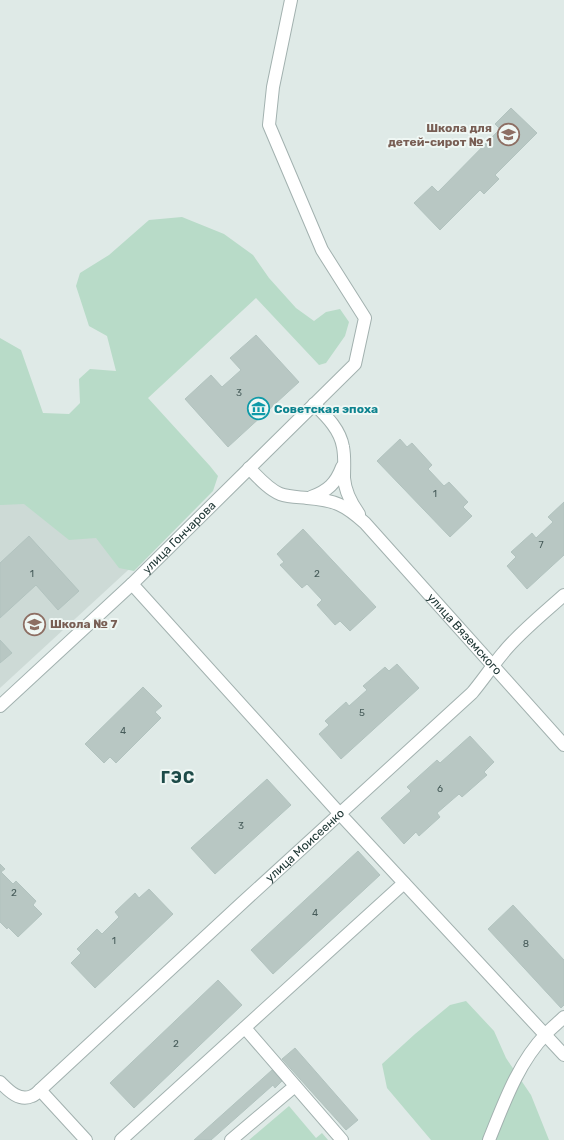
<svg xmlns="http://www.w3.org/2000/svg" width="564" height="1140" viewBox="0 0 564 1140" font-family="Rubik,sans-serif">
  <rect width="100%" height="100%" fill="#dfeae7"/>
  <path fill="#cddad6" d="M0 460 139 560 0 688Z"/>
  <path fill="#b8dbc8" d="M182 217 224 234 253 255 269 278 296 308 314 321 326 312 340 309 349 322 345 336 326 363 319 365 256 298 148 398 210 466 218 476 213 491 134 571 119 568 96 538 69 540 24 504 1 505H0V338L21 350 43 413 69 414 80 403 79 379 90 369 116 371 107 336 89 326 76 286 80 273 109 255 149 220Z
    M466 1001 494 1031 506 1058 531 1095 549 1140H431L387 1088 382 1064 415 1034 450 1005Z
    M289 1106 316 1138 322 1133 328 1140H249Z"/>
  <path fill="#b8c7c3" stroke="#b2c3bf" d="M511 108 537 133 495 175 499 179 484 194 480 190 440 230 414 203 432 186 438 192 500 129 495 124Z
    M256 335 299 382 228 447 185 399 211 375 222 387 241 370 230 358Z
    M400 439 407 447 412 443 432 465 428 469 444 486 449 482 468 502 463 507 472 516 450 537 377 461Z
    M564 502V555L527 589 507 566 516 557 511 552 532 533 536 538 553 522 548 517Z
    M303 529 376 607 350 631 340 621 335 625 317 605 322 600 307 584 302 588 280 565 284 562 277 554Z
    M29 536 79 591 58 610 36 585 0 618V563Z
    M0 640 12 653 0 663Z
    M397 664 419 688 341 759 319 734 329 725 325 721 346 702 349 706 367 690 363 686 385 667 389 671Z
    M143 687 162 706 155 712 161 718 116 763 110 757 104 763 85 744Z
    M470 736 494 762 484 772 487 775 462 797 459 794 437 813 440 817 419 836 416 832 404 844 381 818 411 791 407 787 437 760 440 763Z
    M267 779 291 805 215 874 191 848Z
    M358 851 380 875 273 974 251 950Z
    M0 864 5 869 1 872 13 884 16 881 36 901 33 905 42 914 18 937 8 927 7 929 0 922Z
    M149 889 173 914 95 988 71 963 81 953 77 949 97 929 102 934 119 917 115 912 135 893 139 898Z
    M513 905 564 960V1005L561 1008 488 929Z
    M218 980 242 1005 134 1108 110 1083Z
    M295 1048 358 1120 346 1130 282 1059Z
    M272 1070 282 1081 275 1088 273 1085 211 1140H194Z"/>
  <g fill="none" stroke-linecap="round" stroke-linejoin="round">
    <defs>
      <g id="minor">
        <path d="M314 404C326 416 340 429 343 447 345 457 344 468 344 478 345 491 351 503 359 514"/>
        <path id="s1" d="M249 468C258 477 268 489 280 494 289 497 298 497 307 498 335 500 345 505 365 523L564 745"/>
        <path d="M311 497C328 491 336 483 342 467"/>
        <path d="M132 584 340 814 564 1055"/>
        <path id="s2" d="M0 706 132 584 355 364 365 318 322 250 269 125 273 87 291 0"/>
        <path d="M245 1028 342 1140"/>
        <path id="s3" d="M0 1082C8 1090 19 1102 32 1096 35 1095 38 1092 40 1090L242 903 472 693C483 680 492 666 503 653 519 633 544 613 564 595"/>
        <path d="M40 1090 86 1140"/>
        <path d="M121 1140 404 883"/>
        <path d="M231 1140 295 1086"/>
        <path d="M489 1140C504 1103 518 1063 546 1034 551 1028 558 1023 564 1017"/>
      </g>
    </defs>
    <use href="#minor" stroke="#a2b1af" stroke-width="14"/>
    <use href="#minor" stroke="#fff" stroke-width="12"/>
  </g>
  <defs>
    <symbol id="school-ring" viewBox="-11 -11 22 22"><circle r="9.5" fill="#eff7f4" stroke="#8d6e63" stroke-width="1.5"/><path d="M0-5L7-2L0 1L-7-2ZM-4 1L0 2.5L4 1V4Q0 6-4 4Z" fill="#8d6e63"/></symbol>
    <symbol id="museum-ring" viewBox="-11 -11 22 22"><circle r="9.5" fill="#eff7f4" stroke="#0f9aa8" stroke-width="1.5"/><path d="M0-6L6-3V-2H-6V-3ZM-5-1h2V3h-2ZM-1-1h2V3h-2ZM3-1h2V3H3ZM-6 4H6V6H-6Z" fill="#0f9aa8"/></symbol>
  </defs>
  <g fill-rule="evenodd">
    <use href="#school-ring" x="496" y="122" width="25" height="25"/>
    <use href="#museum-ring" x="246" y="396" width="25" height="25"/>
    <use href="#school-ring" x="22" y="612" width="25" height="25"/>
  </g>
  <g text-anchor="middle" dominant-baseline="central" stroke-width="4" stroke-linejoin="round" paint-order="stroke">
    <g font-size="10" fill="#475c5a">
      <text x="239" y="393">3</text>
      <text x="435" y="494">1</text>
      <text x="541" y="545">7</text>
      <text x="32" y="574">1</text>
      <text x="317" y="574">2</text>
      <text x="362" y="713">5</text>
      <text x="123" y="731">4</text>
      <text x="440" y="789">6</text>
      <text x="241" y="826">3</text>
      <text x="14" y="893">2</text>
      <text x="315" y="913">4</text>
      <text x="114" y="941">1</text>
      <text x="526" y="944">8</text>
      <text x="176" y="1044">2</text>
    </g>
    <g font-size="12" font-weight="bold" fill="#785e54" stroke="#eff7f4" text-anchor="end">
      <text x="492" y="128">Школа для<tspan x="492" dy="14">детей-сирот № 1</tspan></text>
      <text x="50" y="624" text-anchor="start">Школа № 7</text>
    </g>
    <g font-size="12" font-weight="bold" fill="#0d838f" stroke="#eff7f4" text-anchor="start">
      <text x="274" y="409">Советская эпоха</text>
    </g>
    <g font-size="12" fill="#213937" stroke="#eff7f4">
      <text stroke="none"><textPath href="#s2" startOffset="246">улица Гончарова</textPath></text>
      <text stroke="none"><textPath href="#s1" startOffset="282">улица Вяземского</textPath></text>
      <text stroke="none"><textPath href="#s3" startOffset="408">улица Моисеенко</textPath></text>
    </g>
    <g font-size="16" font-weight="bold" letter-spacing="1" fill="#1d4b48" stroke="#eff7f4">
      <text x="178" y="777">ГЭС</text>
    </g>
  </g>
</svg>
